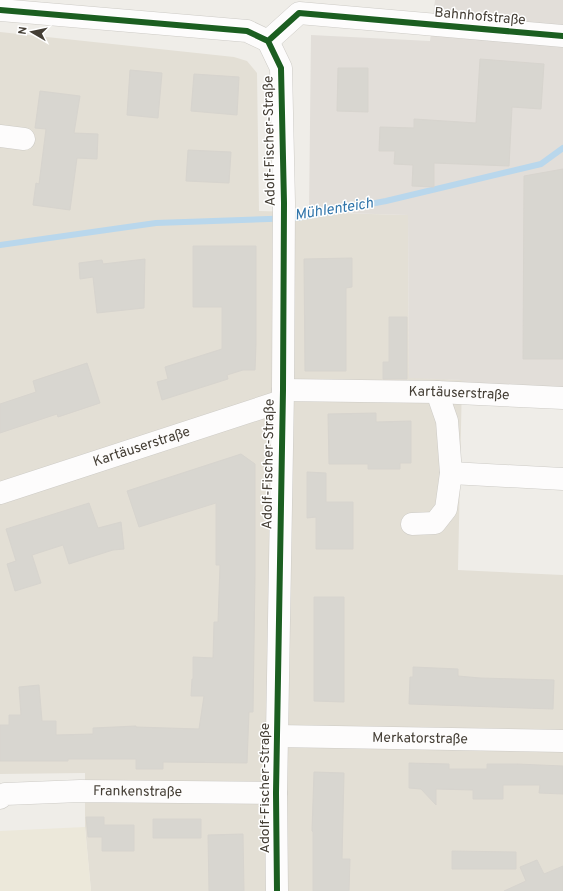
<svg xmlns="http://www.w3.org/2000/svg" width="563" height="891" viewBox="0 0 563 891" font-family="Overpass,sans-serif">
  <rect width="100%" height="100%" fill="#efede8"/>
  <path fill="#e3dfd5" d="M0 32 234 57 247 61 257 73 259 211 408 215 409 377 462 380 458 570 563 575V891H91L85 827V773L0 774Z"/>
  <path fill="#e2ded9" d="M435 0H563V406L462 404V380L409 378 408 215 309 212 311 35 430 41Z"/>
  <path fill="#ece8da" d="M85 827 91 891H0V831Z"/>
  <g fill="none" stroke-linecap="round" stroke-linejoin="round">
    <path stroke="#b9d7ec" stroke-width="6" d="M0 245 156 223 297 218 386 201 541 164 563 148"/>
  </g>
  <path fill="#d8d6d0" stroke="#d7d4ce" d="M480 59 544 64 541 109 512 107 509 166 434 163V187L412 186 413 165 394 164 395 151H379L380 127 414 128V119L476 123Z
    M338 68H368V112L337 111Z
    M130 70 162 73 158 118 127 115Z
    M194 74 239 77 237 115 191 111Z
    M40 91 80 96 74 133 98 134 97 159 77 158 70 210 33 205 36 183 39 184 46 129 35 128Z
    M188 150 231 152 229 183 186 181Z
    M563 169V359H523L524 176Z
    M193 246H256V344L255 370H243L227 375 228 379 162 400 157 382 168 379 165 367 222 349V307H193Z
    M352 258V287L346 288V371H305L304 259Z
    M145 259 144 308 97 313 93 277 80 279 79 263 102 260 103 264Z
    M389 317H407V379H383V362H389Z
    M87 363 100 403 58 417 57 414 0 433V404L36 392 33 381Z
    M376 413V422L411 421V463H400V469H368V464H329L328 414Z
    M241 454 255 464V577L253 712H249L247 763 163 762V769H136V759H68V761H0V725H9V715H21L19 687 39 685 42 721H56V735L93 734V728L136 726V727L199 729 204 696H191L192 679H193V657L213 658 214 622H218L220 565H216V503L139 527 127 491Z
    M307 472 326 473V502H353V549H316V517L307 518Z
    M89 503 98 528 121 522 124 549 113 550 69 564 63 545 32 555 41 583 15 591 7 564 16 561 6 529Z
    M314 597H344V702L314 701Z
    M413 667 458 669V676L480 678 554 680 553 709 409 704 410 677H413Z
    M409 763 449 764V769H487V764H517L563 766V794L539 793 540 785H503V799H473V790L436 789V805L421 789 409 788Z
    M314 772 344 773 342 859H350L349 891H313V832L312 831Z
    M86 817H104V825H134V851H102V837H88Z
    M153 819H201V838H153Z
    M243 834 244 891H209L208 835Z
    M452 851 516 852V869H452Z
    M537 860 544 874 563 866V891H504L526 881 520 867Z"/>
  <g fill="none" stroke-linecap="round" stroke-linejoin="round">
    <defs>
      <g id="minor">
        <path d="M0 10 247 31 268 41"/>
        <path d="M268 41 281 68 284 203 283 390 276 793 277 891"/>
        <path d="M268 41 299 13 563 36"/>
        <path d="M0 136 24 139"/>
        <path id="s1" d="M283 390 437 392 563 398"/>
        <path d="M451 473 563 479"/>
        <path id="s2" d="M0 493 282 401"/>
        <path d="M412 524 435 523 446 509 451 473 447 421 437 392"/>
        <path id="s3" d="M277 736 563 741"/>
        <path id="s4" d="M0 798 5 794 80 791 276 793"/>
      </g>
    </defs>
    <use href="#minor" stroke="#cdcbc6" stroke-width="23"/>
    <use href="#minor" stroke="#fdfcfc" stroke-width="22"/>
    <defs>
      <path id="cycleway" d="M0 10 247 31 268 41
        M268 41 281 68 284 203 283 390 276 793 277 891
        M268 41 299 13 563 36"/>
    </defs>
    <use href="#cycleway" stroke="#fff" stroke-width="8"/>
    <use href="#cycleway" stroke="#1b5e20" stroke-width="6"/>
  </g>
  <g text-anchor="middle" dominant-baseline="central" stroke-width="3" stroke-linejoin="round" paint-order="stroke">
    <g font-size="14" fill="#443e35" stroke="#fff">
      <text transform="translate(480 17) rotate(5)">Bahnhofstraße</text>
      <text transform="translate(270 141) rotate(-91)">Adolf-Fischer-Straße</text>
      <text stroke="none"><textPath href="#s1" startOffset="176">Kartäuserstraße</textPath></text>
      <text stroke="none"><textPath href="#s2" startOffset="149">Kartäuserstraße</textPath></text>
      <text transform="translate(269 464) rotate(-89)">Adolf-Fischer-Straße</text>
      <text stroke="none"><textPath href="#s3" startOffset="143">Merkatorstraße</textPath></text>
      <text transform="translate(265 788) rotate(-90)">Adolf-Fischer-Straße</text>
      <text stroke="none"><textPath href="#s4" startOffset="139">Frankenstraße</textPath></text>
    </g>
    <g font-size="15" font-style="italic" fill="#3276ab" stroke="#fff">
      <text transform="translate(334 210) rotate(-9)">Mühlenteich</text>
    </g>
  </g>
  <g transform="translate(32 32) rotate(279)" stroke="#ffffff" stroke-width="3" paint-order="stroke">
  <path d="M0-3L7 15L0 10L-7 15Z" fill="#443e35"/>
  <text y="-6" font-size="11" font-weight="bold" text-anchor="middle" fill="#443e35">N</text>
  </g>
</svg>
